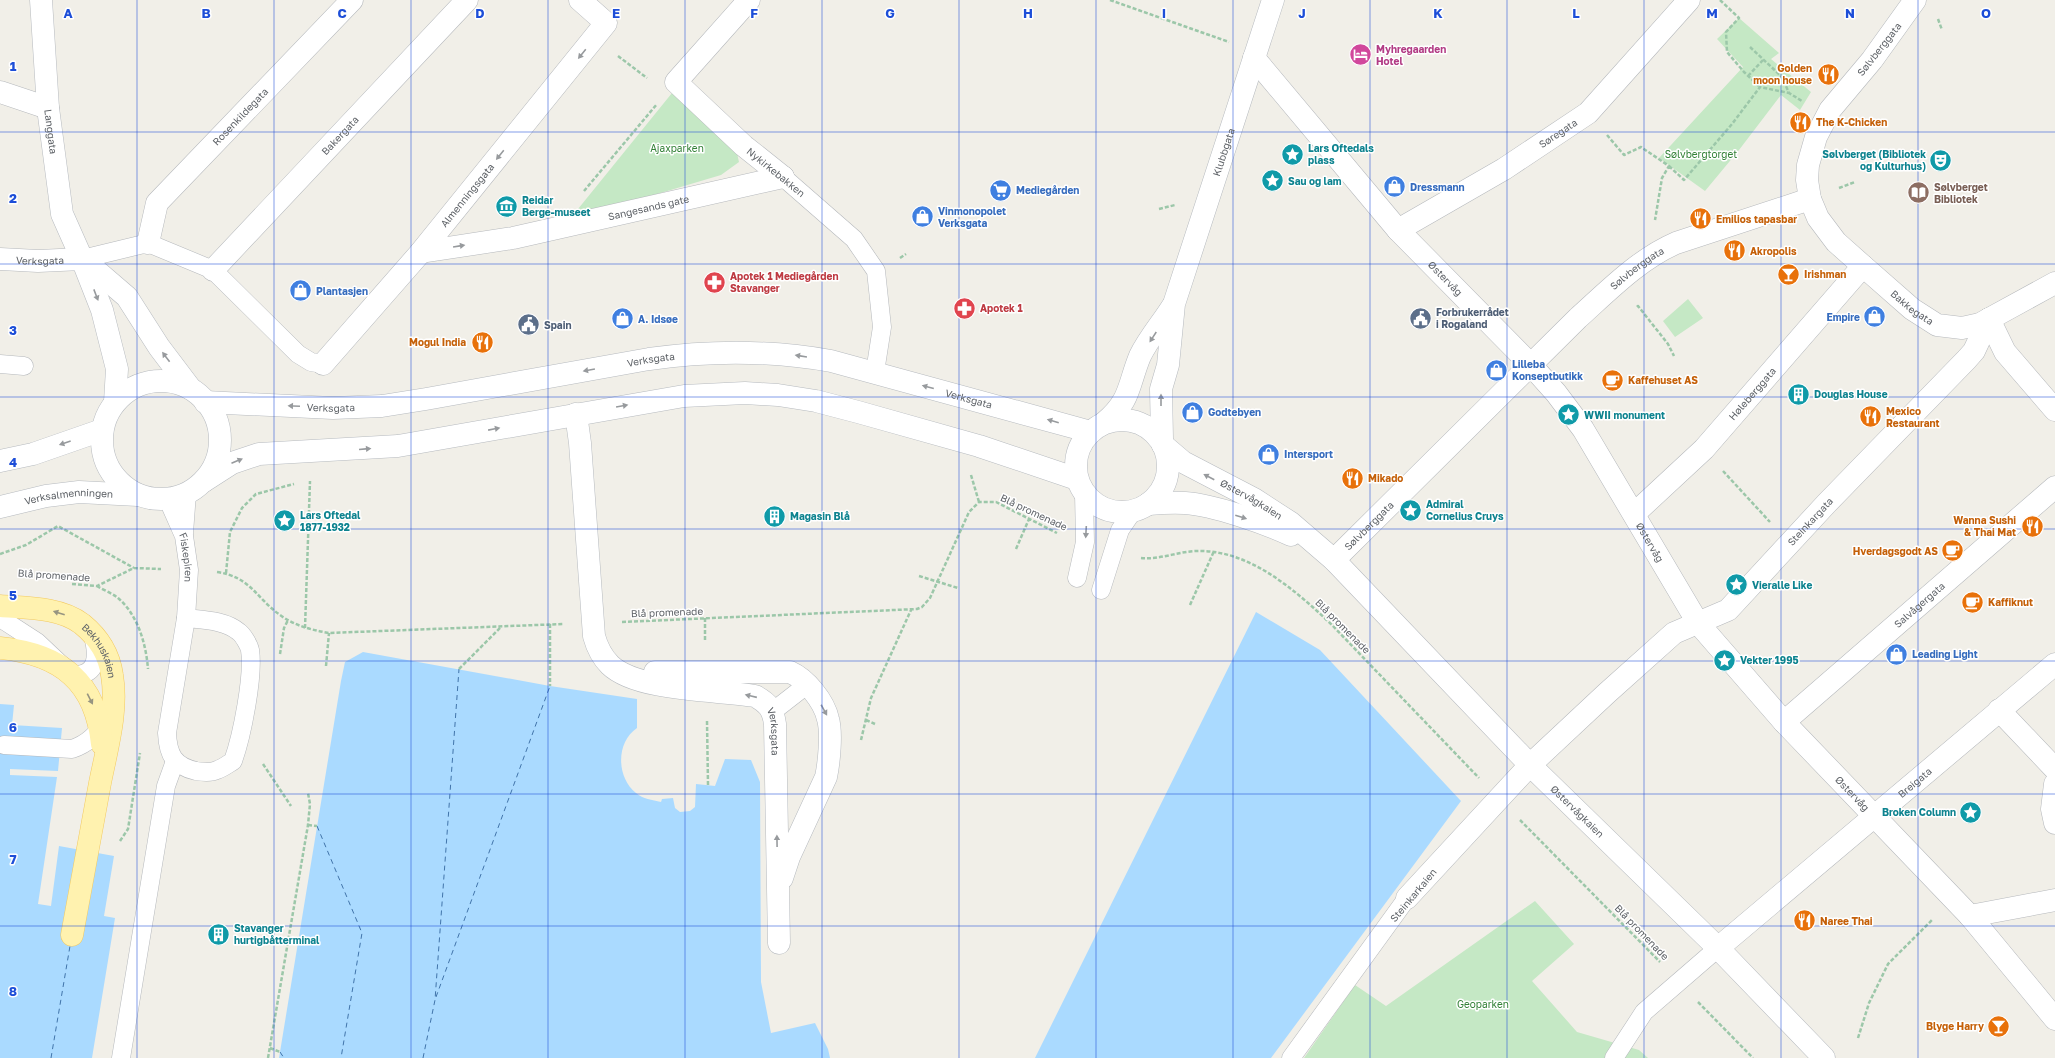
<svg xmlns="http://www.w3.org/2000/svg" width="2055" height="1058" viewBox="0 0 2055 1058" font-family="'Golos Text',sans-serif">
  <rect width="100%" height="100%" fill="#f1efe8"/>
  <path fill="#c5e8c5" d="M1739 18 1779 53 1771 59 1811 92 1800 110 1781 95 1739 150 1705 191 1659 158 1743 67 1717 39Z
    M672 93 736 149 739 162 721 175 580 217 578 209Z
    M1688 299 1703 318 1675 337 1663 321Z
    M1535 901 1574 944 1532 981 1577 1032 1639 1050 1648 1058H1304L1355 985 1386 1006Z"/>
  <path fill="#aadaff" d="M1256 612 1320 650 1461 801 1271 1058H1035Z
    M363 652 550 686 637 699V728C616 742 616 777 636 793 643 799 652 800 661 802L662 799 673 798 675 808 680 812 690 811 695 807 696 784 715 786 725 759 751 760 760 782 761 982 771 1033 815 1023 828 1049 830 1058H279L341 681 345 662Z
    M0 704 14 705 12 725 62 728 58 771 10 769V775L57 777 38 904 51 906 59 846 114 856 104 916 115 918 92 1058H0Z"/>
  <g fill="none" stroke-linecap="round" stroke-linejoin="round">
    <path stroke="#4174aa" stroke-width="1" stroke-dasharray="5 4" stroke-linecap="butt" d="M317 826 362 933 341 1058
      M436 997 550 686
      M280 1052 284 1058
      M51 1058 70 946
      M423 1058 435 1000 459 669"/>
    <defs>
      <g id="lane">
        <path d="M783 177 854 239 876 271 882 327 875 372"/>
        <path d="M82 259 148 243 213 270 298 354 311 362 323 364"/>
        <path d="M0 364 24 366"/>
        <path id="s1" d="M168 500 184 536 189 570 186 618"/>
        <path d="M184 533 187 493"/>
        <path d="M1077 578 1085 542 1084 493"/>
        <path d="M1101 590 1120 530 1133 511"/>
        <path d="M0 618 37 642 72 675C99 676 98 655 93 636"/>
        <path d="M186 618C203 620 225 620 239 632 243 635 249 645 250 650 254 675 242 736 233 761 228 764 223 768 217 770 211 773 202 772 196 771 174 766 168 755 167 733Z"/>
        <path d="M772 712 808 684"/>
        <path d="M4 745 72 749C87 744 98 734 105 720"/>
        <path d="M121 1058 166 786 175 761"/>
        <path d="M1291 1058 1407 898"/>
        <path d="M1614 1058 1644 1012 1718 948"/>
      </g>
      <g id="street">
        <path d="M749 0 676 82 744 146 783 177"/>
        <path id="s2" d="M1915 0 1872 60 1830 110 1816 137 1808 165 1807 180 1810 199 1818 218 1836 242 1863 266 1912 309 1937 325 1962 328 1980 324 2055 283"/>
        <path id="s3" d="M1254 58 1398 230 1531 365 1556 393 1583 429 1698 623 1784 722 1970 916 2055 1019"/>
        <path d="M0 92 48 108"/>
        <path id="s4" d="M1398 230 1504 169 1588 113 1689 0"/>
        <path id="s5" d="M148 243 157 203 352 0"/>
        <path id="s6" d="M421 252 513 238 783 177"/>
        <path id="s7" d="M0 259 38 261 82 259"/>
        <path id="s8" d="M213 270 467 0"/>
        <path d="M1989 319 2005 352 2055 410"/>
        <path id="s9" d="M323 364 421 252 606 23 580 0"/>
        <path id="s10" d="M1634 514 1704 449 1863 266"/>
        <path id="s11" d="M1334 560 1578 318C1608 291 1639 259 1676 243L1810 199"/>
        <path d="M1999 710 2055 769"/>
        <path id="s12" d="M1784 722 2055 487"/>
        <path d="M2055 784 2052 809 2055 823"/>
        <path id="s13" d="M1407 898 1530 765 1607 693 1674 633 1728 610 1826 504 1967 359 1974 351 1989 319"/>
        <path d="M1970 916 2055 900"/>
        <path id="s14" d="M1718 948 2055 664"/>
      </g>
      <g id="secondary">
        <path id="s15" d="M41 0 48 108 62 214 82 259 102 310 117 369 115 402"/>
        <path d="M85 261 127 297 159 347 190 388"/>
        <circle cx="161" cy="440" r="59"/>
        <path id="s16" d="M205 402 333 408 382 406 426 399 649 359C712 350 769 350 831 361L1091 432"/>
        <path id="s17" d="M576 414 580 443 594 636C597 647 602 657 610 665 637 691 718 690 755 696 768 703 773 709 775 724L779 943"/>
        <circle cx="1122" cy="466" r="46"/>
        <path d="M1104 423C1131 401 1128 385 1140 356 1148 339 1162 323 1172 307"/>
        <path id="s18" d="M1162 439 1161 389 1168 365 1174 304 1273 0"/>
        <path id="s19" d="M1163 445 1183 462 1254 499 1291 523 1334 560 1530 765 1718 948 1824 1058"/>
        <path d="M0 461 33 454 102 430"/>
        <path d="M204 481 232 463 259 454 398 446 684 396 745 393 778 395 816 401 858 412 979 446 1077 479"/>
        <path d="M1148 504C1160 503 1173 502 1185 503 1214 505 1265 523 1291 535"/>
        <path id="s20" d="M0 507 46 496 79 492 138 495"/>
        <path d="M655 672H790C806 679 824 701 828 719 832 733 829 763 826 777L789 857 782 878"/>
      </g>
      <g id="primary">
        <path id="s21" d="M0 606C26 608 60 607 82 624 98 637 109 654 112 675 118 710 107 748 100 783 91 834 81 884 72 935"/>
        <path d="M0 648C61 654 96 682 102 744"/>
      </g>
    </defs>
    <use href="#lane" stroke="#b5b8bc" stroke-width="19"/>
    <use href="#street" stroke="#b5b8bc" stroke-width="23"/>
    <use href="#secondary" stroke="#b6babf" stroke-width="23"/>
    <use href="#primary" stroke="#f2c960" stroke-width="23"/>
    <path stroke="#9cc7a9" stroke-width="2.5" stroke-dasharray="4 2" stroke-linecap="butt" d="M1110 0 1229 42
      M1720 0 1739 18 1726 32 1727 52 1744 72 1760 87
      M1938 19 1942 30
      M1750 47 1782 77 1789 93 1802 101
      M618 56 647 78
      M1748 76 1763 60
      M1607 135 1624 155 1641 147 1669 166 1662 178 1655 220
      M1669 166 1684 180 1732 124 1760 87 1789 93
      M1839 188 1855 182
      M584 191 657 104
      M1159 209 1175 205
      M900 258 906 254
      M1637 307 1638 306 1668 344 1674 356
      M1723 471 1770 522
      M971 475 979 502
      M1016 549 1029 519
      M0 554 26 545 58 526 134 568
      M1141 558C1160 560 1179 551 1198 551 1250 550 1295 590 1331 624L1479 778
      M217 572C251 577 256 598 280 615 295 626 312 630 329 633L563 624
      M226 573 230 532 242 508 256 494 294 484
      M72 584 97 586 134 568 161 569
      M97 586C103 590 112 593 118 598 138 615 146 644 148 669
      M1190 605 1214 551
      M705 618V642
      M622 622 917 609 922 607 930 598 969 512 979 502H996L1057 533
      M550 624V686
      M305 628 310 481
      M280 654 284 628 288 620
      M326 666 329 633
      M459 669 501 627
      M866 720 875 724
      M707 721 708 785
      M861 740 871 698 911 610
      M263 764 291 806
      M1520 820 1660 962
      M308 825 317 826
      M120 841 128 829 140 753
      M1698 1002 1753 1058
      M1858 1038 1869 1003 1888 964 1933 919
      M270 1048 280 1052
      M268 1058 308 825 310 804 308 793"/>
    <use href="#lane" stroke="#fff" stroke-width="18"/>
    <use href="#street" stroke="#fff" stroke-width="22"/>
    <use href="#secondary" stroke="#fff" stroke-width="22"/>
    <use href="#primary" stroke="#fff2af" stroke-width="22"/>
    <path stroke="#9cc7a9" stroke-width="2.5" stroke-dasharray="4 2" stroke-linecap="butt" d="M919 576 958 588"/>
  </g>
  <defs><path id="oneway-solid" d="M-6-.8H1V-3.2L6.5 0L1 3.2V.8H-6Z"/></defs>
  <g fill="#979a9d">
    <use href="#oneway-solid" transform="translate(582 54) rotate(129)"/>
    <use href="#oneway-solid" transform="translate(500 155) rotate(129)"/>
    <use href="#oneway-solid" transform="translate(459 246) rotate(-9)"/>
    <use href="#oneway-solid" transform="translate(96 295) rotate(69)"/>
    <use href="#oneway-solid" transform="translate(1153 337) rotate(123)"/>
    <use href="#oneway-solid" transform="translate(801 356) rotate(-171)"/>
    <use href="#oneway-solid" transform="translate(166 357) rotate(-127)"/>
    <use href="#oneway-solid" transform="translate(589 370) rotate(170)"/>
    <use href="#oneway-solid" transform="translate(928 387) rotate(-165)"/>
    <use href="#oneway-solid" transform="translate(1161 400) rotate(-90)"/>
    <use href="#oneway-solid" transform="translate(294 406) rotate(-178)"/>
    <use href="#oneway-solid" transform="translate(622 406) rotate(-10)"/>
    <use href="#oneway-solid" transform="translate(1053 421) rotate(-164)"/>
    <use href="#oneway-solid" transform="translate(494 429) rotate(-11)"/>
    <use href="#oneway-solid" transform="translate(65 443) rotate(161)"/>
    <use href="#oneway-solid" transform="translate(365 449) rotate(-5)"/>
    <use href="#oneway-solid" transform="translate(237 461) rotate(-23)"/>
    <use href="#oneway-solid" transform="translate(1209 477) rotate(-152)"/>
    <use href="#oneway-solid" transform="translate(1241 517) rotate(17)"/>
    <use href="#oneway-solid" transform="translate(1086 532) rotate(93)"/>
    <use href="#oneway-solid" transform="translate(751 696) rotate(-167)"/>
    <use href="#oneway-solid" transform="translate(824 710) rotate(61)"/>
    <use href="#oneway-solid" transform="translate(777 841) rotate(-91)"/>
  </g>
  <g fill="#979581">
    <use href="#oneway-solid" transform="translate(59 613) rotate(-162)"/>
    <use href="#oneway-solid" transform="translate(90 699) rotate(63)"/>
  </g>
  <path fill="none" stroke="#1d4ed8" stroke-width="1" stroke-opacity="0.55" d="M137 0V1058M274 0V1058M411 0V1058M548 0V1058M685 0V1058M822 0V1058M959 0V1058M1096 0V1058M1233 0V1058M1370 0V1058M1507 0V1058M1644 0V1058M1781 0V1058M1918 0V1058M0 132H2055M0 264H2055M0 397H2055M0 529H2055M0 661H2055M0 794H2055M0 926H2055"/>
  <defs>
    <symbol id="hotel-disc" viewBox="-11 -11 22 22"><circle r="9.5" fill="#d1479c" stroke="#fff"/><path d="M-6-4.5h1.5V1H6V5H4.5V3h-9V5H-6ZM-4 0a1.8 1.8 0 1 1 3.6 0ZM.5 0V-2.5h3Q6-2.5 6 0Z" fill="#fff"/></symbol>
    <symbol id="restaurant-disc" viewBox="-11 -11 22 22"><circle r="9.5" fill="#e8710a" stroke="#fff"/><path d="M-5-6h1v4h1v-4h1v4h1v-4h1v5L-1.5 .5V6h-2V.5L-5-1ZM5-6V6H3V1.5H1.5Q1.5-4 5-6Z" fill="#fff"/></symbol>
    <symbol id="sight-disc" viewBox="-11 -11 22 22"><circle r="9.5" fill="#0f9aa8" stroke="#fff"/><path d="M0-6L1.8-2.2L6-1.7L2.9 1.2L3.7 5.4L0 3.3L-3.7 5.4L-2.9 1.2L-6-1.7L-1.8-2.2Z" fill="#fff"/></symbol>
    <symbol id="theatre-disc" viewBox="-11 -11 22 22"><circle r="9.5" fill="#0f9aa8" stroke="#fff"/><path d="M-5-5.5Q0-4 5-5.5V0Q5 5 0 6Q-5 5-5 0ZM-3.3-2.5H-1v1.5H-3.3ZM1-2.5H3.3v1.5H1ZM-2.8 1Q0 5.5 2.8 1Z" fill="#fff"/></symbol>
    <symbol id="shop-disc" viewBox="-11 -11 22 22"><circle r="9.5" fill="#3f7fe0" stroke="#fff"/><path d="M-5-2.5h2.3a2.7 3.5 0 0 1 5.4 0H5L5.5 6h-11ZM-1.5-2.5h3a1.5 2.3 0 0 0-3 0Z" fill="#fff"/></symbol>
    <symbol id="supermarket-disc" viewBox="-11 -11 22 22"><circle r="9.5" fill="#3f7fe0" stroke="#fff"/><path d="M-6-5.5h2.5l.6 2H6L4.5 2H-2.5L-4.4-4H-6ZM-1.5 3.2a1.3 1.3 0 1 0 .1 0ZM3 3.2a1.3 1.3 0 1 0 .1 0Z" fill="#fff"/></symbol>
    <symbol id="library-disc" viewBox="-11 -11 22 22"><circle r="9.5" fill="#8d6e63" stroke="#fff"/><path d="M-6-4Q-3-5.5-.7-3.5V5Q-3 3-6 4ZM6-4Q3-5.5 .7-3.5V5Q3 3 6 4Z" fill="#fff"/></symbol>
    <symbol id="museum-disc" viewBox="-11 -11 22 22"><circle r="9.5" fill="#0f9aa8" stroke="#fff"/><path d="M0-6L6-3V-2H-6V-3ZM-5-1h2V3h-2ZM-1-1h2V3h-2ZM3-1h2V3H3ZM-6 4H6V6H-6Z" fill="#fff"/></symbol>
    <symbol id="bar-disc" viewBox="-11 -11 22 22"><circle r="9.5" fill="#e8710a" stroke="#fff"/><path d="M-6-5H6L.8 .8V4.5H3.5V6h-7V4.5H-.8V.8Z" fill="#fff"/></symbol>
    <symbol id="pharmacy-disc" viewBox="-11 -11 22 22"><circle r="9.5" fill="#e0444e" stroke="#fff"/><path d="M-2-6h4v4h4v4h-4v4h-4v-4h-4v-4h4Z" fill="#fff"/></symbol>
    <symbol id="civic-disc" viewBox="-11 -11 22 22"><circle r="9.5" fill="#5c6f8a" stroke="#fff"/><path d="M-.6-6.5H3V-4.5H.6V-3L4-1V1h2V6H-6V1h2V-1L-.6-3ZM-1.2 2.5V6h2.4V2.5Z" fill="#fff"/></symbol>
    <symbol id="cafe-disc" viewBox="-11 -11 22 22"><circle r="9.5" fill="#e8710a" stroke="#fff"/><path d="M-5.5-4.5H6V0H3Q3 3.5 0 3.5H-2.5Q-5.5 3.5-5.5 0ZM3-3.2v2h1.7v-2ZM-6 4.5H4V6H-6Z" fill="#fff"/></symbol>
    <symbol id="building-disc" viewBox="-11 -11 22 22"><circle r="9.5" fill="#0f9aa8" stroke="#fff"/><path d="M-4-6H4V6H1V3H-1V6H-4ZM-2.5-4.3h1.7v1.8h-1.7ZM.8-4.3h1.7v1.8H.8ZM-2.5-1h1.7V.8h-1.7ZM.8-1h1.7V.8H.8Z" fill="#fff"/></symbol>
  </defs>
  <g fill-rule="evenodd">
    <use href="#hotel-disc" x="1348" y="42" width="25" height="25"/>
    <use href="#restaurant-disc" x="1816" y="62" width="25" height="25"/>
    <use href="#restaurant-disc" x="1788" y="110" width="25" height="25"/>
    <use href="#sight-disc" x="1280" y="142" width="25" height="25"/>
    <use href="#theatre-disc" x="1928" y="148" width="25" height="25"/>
    <use href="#sight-disc" x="1260" y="168" width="25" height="25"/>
    <use href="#shop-disc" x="1382" y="174" width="25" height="25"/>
    <use href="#supermarket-disc" x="988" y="178" width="25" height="25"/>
    <use href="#library-disc" x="1906" y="180" width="25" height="25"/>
    <use href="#museum-disc" x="494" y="194" width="25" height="25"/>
    <use href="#shop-disc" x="910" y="204" width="25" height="25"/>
    <use href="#restaurant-disc" x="1688" y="206" width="25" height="25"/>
    <use href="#restaurant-disc" x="1722" y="238" width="25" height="25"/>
    <use href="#bar-disc" x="1776" y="262" width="25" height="25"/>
    <use href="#pharmacy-disc" x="702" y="270" width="25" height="25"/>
    <use href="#shop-disc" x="288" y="278" width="25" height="25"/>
    <use href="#pharmacy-disc" x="952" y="296" width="25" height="25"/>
    <use href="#shop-disc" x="1862" y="304" width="25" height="25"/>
    <use href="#civic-disc" x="1408" y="306" width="25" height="25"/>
    <use href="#shop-disc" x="610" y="306" width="25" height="25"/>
    <use href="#civic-disc" x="516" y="312" width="25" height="25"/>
    <use href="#restaurant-disc" x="470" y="330" width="25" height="25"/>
    <use href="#shop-disc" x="1484" y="358" width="25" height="25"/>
    <use href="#cafe-disc" x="1600" y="368" width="25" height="25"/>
    <use href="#building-disc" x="1786" y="382" width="25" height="25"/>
    <use href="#shop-disc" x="1180" y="400" width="25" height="25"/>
    <use href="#sight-disc" x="1556" y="402" width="25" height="25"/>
    <use href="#restaurant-disc" x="1858" y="404" width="25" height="25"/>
    <use href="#shop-disc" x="1256" y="442" width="25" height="25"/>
    <use href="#restaurant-disc" x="1340" y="466" width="25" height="25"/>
    <use href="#sight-disc" x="1398" y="498" width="25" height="25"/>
    <use href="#building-disc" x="762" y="504" width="25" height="25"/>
    <use href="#sight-disc" x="272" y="508" width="25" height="25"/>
    <use href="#restaurant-disc" x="2020" y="514" width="25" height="25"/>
    <use href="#cafe-disc" x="1940" y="538" width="25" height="25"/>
    <use href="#sight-disc" x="1724" y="572" width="25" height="25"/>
    <use href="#cafe-disc" x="1960" y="590" width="25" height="25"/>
    <use href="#shop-disc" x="1884" y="642" width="25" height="25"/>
    <use href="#sight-disc" x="1712" y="648" width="25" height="25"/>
    <use href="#sight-disc" x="1958" y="800" width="25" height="25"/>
    <use href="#restaurant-disc" x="1792" y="908" width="25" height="25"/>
    <use href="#building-disc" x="206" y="922" width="25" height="25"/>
    <use href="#bar-disc" x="1986" y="1014" width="25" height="25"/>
  </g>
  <g text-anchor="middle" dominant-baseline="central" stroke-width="3" stroke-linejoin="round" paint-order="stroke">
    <g font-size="10" font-weight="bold" fill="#b23c85" stroke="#fff" text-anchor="start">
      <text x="1376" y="49">Myhregaarden<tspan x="1376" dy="12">Hotel</tspan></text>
    </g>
    <g font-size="10" fill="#5f6368" stroke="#fff">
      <text transform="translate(1879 49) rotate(-52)">Sølvberggata</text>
      <text stroke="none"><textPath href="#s5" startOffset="161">Rosenkildegata</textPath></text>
      <text stroke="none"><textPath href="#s15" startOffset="132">Langgata</textPath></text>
      <text stroke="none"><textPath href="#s4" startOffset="187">Søregata</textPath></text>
      <text stroke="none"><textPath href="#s8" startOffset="185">Bakergata</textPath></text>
      <text stroke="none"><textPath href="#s18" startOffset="296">Klubbgata</textPath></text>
      <text transform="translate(776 172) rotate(39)">Nykirkebakken</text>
      <text stroke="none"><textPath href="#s9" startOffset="222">Almenningsgata</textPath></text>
      <text stroke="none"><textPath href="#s6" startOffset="232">Sangesands gate</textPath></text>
      <text stroke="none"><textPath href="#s7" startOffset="40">Verksgata</textPath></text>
      <text stroke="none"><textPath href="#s11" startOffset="421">Sølvberggata</textPath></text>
      <text stroke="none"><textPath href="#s3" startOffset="292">Østervåg</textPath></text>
      <text stroke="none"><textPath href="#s2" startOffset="384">Bakkegata</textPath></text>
      <text stroke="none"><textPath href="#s16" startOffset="450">Verksgata</textPath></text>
      <text stroke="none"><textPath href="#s10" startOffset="169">Høleberggata</textPath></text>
      <text stroke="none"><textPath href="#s16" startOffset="774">Verksgata</textPath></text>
      <text stroke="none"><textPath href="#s16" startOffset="126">Verksgata</textPath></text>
      <text stroke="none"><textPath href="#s20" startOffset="70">Verksalmenningen</textPath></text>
      <text stroke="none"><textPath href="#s19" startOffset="104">Østervågkaien</textPath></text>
      <text transform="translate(1034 512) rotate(25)">Blå promenade</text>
      <text stroke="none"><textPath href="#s13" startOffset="556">Steinkargata</textPath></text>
      <text stroke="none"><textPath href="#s11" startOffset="49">Sølvberggata</textPath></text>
      <text stroke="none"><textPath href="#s3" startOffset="628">Østervåg</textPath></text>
      <text stroke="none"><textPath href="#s1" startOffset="61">Fiskepiren</textPath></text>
      <text transform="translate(54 575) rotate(4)">Blå promenade</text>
      <text stroke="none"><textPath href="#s12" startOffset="179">Salvågergata</textPath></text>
      <text transform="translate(667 612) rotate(-2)">Blå promenade</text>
      <text transform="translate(1343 626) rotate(45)">Blå promenade</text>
      <text stroke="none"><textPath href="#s21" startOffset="118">Bekhuskaien</textPath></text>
      <text stroke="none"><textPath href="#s17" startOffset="450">Verksgata</textPath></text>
      <text stroke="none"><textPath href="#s14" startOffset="257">Breigata</textPath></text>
      <text stroke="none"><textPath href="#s3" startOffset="952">Østervåg</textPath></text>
      <text stroke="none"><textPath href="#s19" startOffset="557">Østervågkaien</textPath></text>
      <text transform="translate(1413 895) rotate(-50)">Steinkarkaien</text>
      <text transform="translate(1642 932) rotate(46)">Blå promenade</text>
    </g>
    <g font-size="10" font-weight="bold" fill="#c56008" stroke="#fff" text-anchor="start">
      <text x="1812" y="68" text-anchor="end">Golden<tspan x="1812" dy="12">moon house</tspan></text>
      <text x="1816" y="122">The K-Chicken</text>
      <text x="1716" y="219">Emilios tapasbar</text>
      <text x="1750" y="251">Akropolis</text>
      <text x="1804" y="274">Irishman</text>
      <text x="466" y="342" text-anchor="end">Mogul India</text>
      <text x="1628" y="380">Kaffehuset AS</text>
      <text x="1886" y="411">Mexico<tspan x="1886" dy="12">Restaurant</tspan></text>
      <text x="1368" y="478">Mikado</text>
      <text x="2016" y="520" text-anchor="end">Wanna Sushi<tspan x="2016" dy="12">&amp; Thai Mat</tspan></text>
      <text x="1938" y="551" text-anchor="end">Hverdagsgodt AS</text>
      <text x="1988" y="602">Kaffiknut</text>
      <text x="1820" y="921">Naree Thai</text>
      <text x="1984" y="1026" text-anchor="end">Blyge Harry</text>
    </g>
    <g font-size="10" fill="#348238" stroke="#fff">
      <text x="677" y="148">Ajaxparken</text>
      <text x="1701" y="154">Sølvbergtorget</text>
      <text x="1483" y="1004">Geoparken</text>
    </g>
    <g font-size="10" font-weight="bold" fill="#0d838f" stroke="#fff" text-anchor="start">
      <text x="1308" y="148">Lars Oftedals<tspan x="1308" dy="12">plass</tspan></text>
      <text x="1926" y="154" text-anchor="end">Sølvberget (Bibliotek<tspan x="1926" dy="12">og Kulturhus)</tspan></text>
      <text x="1288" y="181">Sau og lam</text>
      <text x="522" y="200">Reidar<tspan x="522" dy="12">Berge-museet</tspan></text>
      <text x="1814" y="394">Douglas House</text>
      <text x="1584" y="415">WWII monument</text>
      <text x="1426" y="504">Admiral<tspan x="1426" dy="12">Cornelius Cruys</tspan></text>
      <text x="300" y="515">Lars Oftedal<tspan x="300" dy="12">1877-1932</tspan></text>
      <text x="790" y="516">Magasin Blå</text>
      <text x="1752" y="585">Vieralle Like</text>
      <text x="1740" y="660">Vekter 1995</text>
      <text x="1956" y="812" text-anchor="end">Broken Column</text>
      <text x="234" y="928">Stavanger<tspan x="234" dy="12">hurtigbåtterminal</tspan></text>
    </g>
    <g font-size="10" font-weight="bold" fill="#366cbe" stroke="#fff" text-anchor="start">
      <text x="1410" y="187">Dressmann</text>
      <text x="1016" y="190">Mediegården</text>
      <text x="938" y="211">Vinmonopolet<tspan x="938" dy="12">Verksgata</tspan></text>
      <text x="316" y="291">Plantasjen</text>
      <text x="1860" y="317" text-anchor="end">Empire</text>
      <text x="638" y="319">A. Idsøe</text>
      <text x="1512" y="364">Lilleba<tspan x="1512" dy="12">Konseptbutikk</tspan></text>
      <text x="1208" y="412">Godtebyen</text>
      <text x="1284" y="454">Intersport</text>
      <text x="1912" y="654">Leading Light</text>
    </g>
    <g font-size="10" font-weight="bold" fill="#785e54" stroke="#fff" text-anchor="start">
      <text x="1934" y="187">Sølvberget<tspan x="1934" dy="12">Bibliotek</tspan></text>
    </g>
    <g font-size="10" font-weight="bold" fill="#be3a42" stroke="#fff" text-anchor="start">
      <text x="730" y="276">Apotek 1 Mediegården<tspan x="730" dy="12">Stavanger</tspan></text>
      <text x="980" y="308">Apotek 1</text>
    </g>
    <g font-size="10" font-weight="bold" fill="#4e5e75" stroke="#fff" text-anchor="start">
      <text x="1436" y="312">Forbrukerrådet<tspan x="1436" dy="12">i Rogaland</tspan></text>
      <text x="544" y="325">Spain</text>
    </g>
  </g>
  <g font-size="13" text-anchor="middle" font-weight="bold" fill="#1d4ed8" stroke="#fff" stroke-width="3" stroke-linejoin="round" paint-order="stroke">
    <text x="68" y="18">A</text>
    <text x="206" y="18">B</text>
    <text x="342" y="18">C</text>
    <text x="480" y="18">D</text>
    <text x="616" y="18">E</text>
    <text x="754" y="18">F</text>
    <text x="890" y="18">G</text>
    <text x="1028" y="18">H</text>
    <text x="1164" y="18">I</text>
    <text x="1302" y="18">J</text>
    <text x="1438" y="18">K</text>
    <text x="1576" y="18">L</text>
    <text x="1712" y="18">M</text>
    <text x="1850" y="18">N</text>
    <text x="1986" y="18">O</text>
    <text x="13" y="71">1</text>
    <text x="13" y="203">2</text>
    <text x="13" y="335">3</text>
    <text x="13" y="467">4</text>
    <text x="13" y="600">5</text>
    <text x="13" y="732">6</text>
    <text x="13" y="864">7</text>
    <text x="13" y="996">8</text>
  </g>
</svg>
